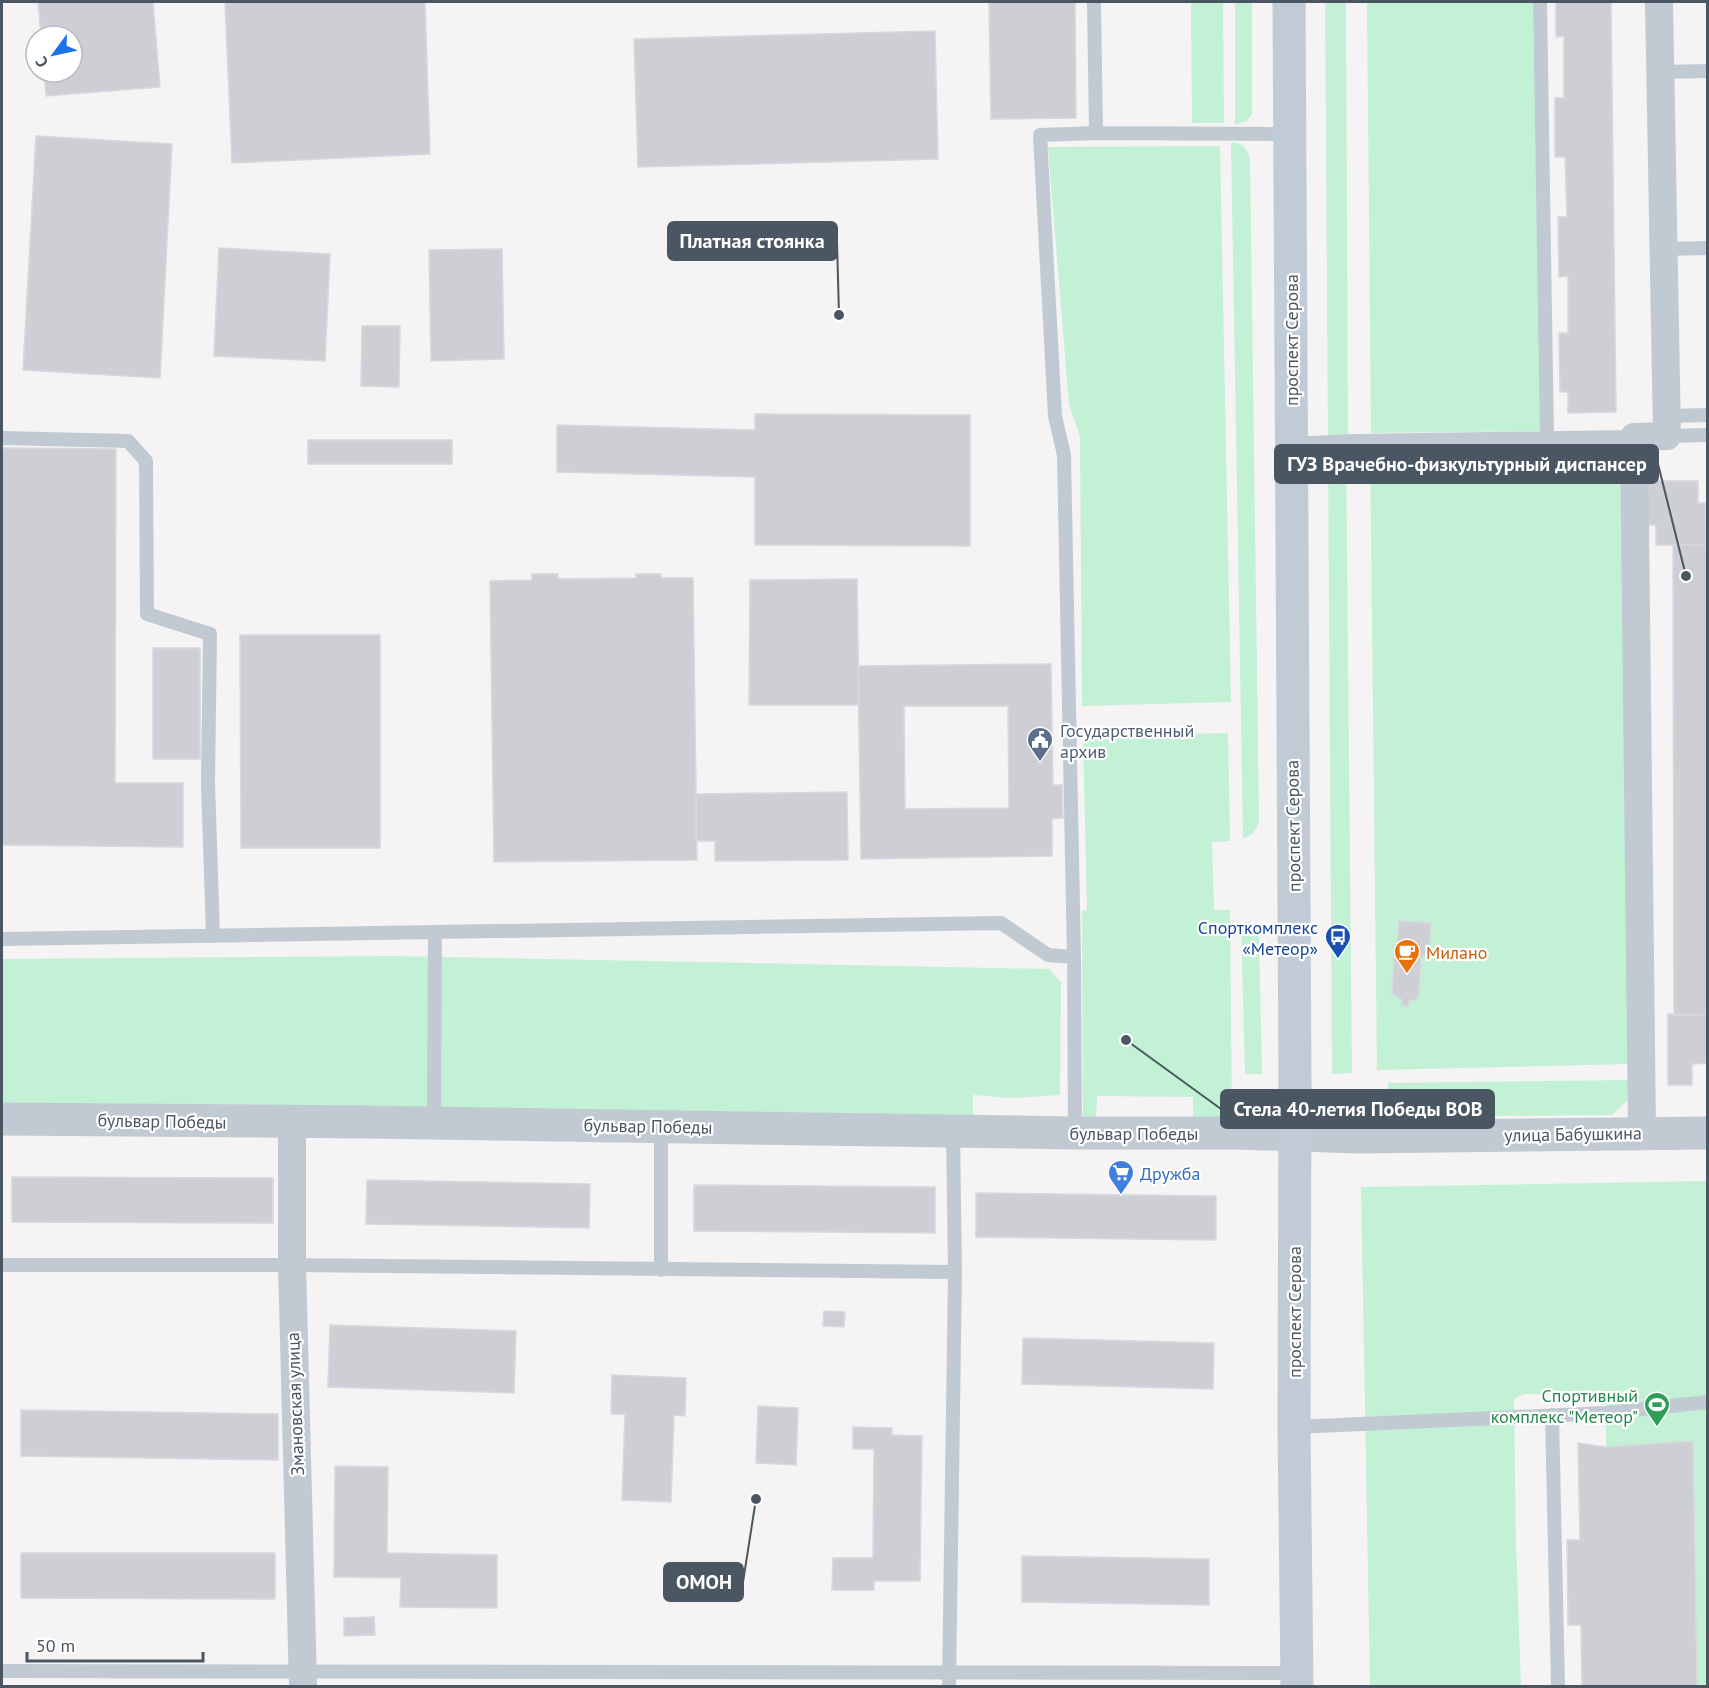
<svg xmlns="http://www.w3.org/2000/svg" width="1709" height="1688" viewBox="0 0 1709 1688" font-family="'PT Sans',sans-serif">
  <rect width="100%" height="100%" fill="#f5f3f3"/>
  <path fill="#c3f1d5" d="M1191 2H1223L1224 123H1192Z
    M1235 2H1252V114L1247 121 1235 125Z
    M1325 2H1346L1348 437H1328Z
    M1367 2H1533L1541 431 1371 433Z
    M1231 143C1242 142 1245 147 1250 157L1259 820C1257 830 1254 835 1243 838Z
    M1220 146 1231 702 1082 706 1080 437 1069 405 1048 147Z
    M1626 443 1629 1064 1377 1070 1370 445Z
    M1328 448H1346L1352 1073 1332 1074Z
    M1228 733 1230 841 1212 842 1214 910H1230L1232 1118H1193V1097L1097 1096 1096 1119H1083L1082 911 1087 910 1083 737Z
    M1250 922 1256 927 1259 934 1262 1074H1245L1241 923Z
    M394 956 1049 969 1061 982 1060 1095 1010 1098 973 1095V1121L2 1105V959Z
    M1630 1080 1627 1101 1612 1115 1387 1117 1388 1083Z
    M1247 1089H1262L1257 1111 1247 1119Z
    M1707 1181V1686H1582L1581 1626 1568 1625 1567 1540H1580L1578 1443 1606 1447V1395L1524 1394 1514 1399 1516 1543 1521 1686H1370L1361 1187Z"/>
  <path fill="#cdcfd5" stroke="#d7d9de" stroke-width="1.5" fill-rule="evenodd" d="M38 2H153L160 87 46 96 44 72H72V36H41Z
    M225 2H425L430 154 232 163Z
    M989 2H1075L1076 118 991 119Z
    M1556 2H1611L1616 412 1568 413V392H1560L1559 333H1568V276L1559 277 1558 217H1567L1565 157H1555V98H1564V36L1556 37Z
    M935 31 938 159 638 167 634 39Z
    M36 136 172 144 160 378 23 370Z
    M219 248 330 254 325 361 214 356Z
    M502 249 504 359 431 361 429 250Z
    M362 326H400L399 387 361 386Z
    M755 414 970 415V546L755 545V477L557 472V425L755 430Z
    M308 440H452V464H308Z
    M2 448 116 449 115 783H183V847L2 845Z
    M1646 481H1698V503H1705L1706 545H1656V525H1646Z
    M1673 545H1708V1015H1674Z
    M532 574H558V579L636 578V574H661V578H693L697 860 494 862 490 581 532 580Z
    M857 579 859 705H749L750 580Z
    M240 635H380V848H241Z
    M153 648H200V759H153Z
    M1051 664 1053 785H1062L1063 818 1052 819V856L861 859 858 666ZM904 706H1008L1009 808 905 809Z
    M847 792 848 860 715 861V841H696V794Z
    M1399 921 1431 923 1429 956H1421L1419 996 1415 1000 1409 1001V1006H1401L1402 1000 1392 994 1395 945H1397Z
    M1668 1014 1708 1015V1063L1692 1064V1085H1668Z
    M12 1177 273 1178V1223L12 1222Z
    M367 1180 590 1184 589 1228 366 1224Z
    M694 1185 935 1187V1233L694 1231Z
    M976 1193 1216 1196V1240L976 1237Z
    M824 1311 845 1312 844 1327 823 1326Z
    M330 1325 516 1331 514 1393 328 1387Z
    M1023 1338 1214 1343 1213 1389 1022 1384Z
    M612 1375 686 1378 685 1416 674 1415 671 1502 622 1500 625 1414H611Z
    M758 1406 798 1408 796 1465 756 1463Z
    M21 1410 278 1414V1460L21 1456Z
    M853 1427 892 1428V1435L922 1436 920 1581H874V1590H832L833 1558H873L874 1449H853Z
    M1693 1441 1697 1686H1582L1581 1625H1568L1567 1540H1580L1578 1443 1606 1447Z
    M335 1466 388 1467 387 1553 497 1555V1608L400 1607 401 1578 334 1577Z
    M21 1553H275V1599L21 1598Z
    M1022 1556 1209 1559V1605L1022 1602Z
    M374 1617 375 1635 344 1636V1618Z"/>
  <g fill="none" stroke-linecap="round" stroke-linejoin="round">
    <path stroke="#c1cad2" stroke-width="14" d="M1540 2 1547 437
      M1660 72 1708 71
      M1096 133 1289 134
      M1663 249 1708 248
      M1667 416 1708 415
      M1667 436 1708 435
      M2 438 128 441 146 461 147 614 210 634 208 783 213 936
      M1291 444 1355 441 1634 437
      M2 939 1001 923 1048 955 1074 957
      M434 1123 435 932
      M1075 1133 1074 957 1064 455 1055 416 1040 135 1096 133 1094 2
      M2 1265H292L955 1272
      M661 1270V1126
      M1552 1415 1558 1686
      M1294 1427 1607 1413 1708 1402
      M2 1671 1296 1673
      M949 1686 955 1272 953 1131"/>
    <path stroke="#c1cad2" stroke-width="28" d="M292 1122V1265L303 1686
      M1642 1133 1634 437 1667 436 1659 2"/>
    <path stroke="#c1cad2" stroke-width="33" d="M2 1119 366 1122 1075 1133H1237L1357 1137 1708 1133"/>
    <path stroke="#c1cbd6" stroke-width="33" d="M1289 2 1295 1083 1294 1427 1297 1686"/>
  </g>
  <defs>
    <symbol id="civic-pin" viewBox="-11 -11 22 30"><path d="M0 17L-7.5 6A9.5 9.5 0 1 1 7.5 6Z" fill="#5c6f8a" stroke="#fff"/><path d="M-.6-6.5H3V-4.5H.6V-3L4-1V1h2V6H-6V1h2V-1L-.6-3ZM-1.2 2.5V6h2.4V2.5Z" fill="#fff"/></symbol>
    <symbol id="bus-pin" viewBox="-11 -11 22 30"><path d="M0 17L-7.5 6A9.5 9.5 0 1 1 7.5 6Z" fill="#1a4fb4" stroke="#fff"/><path d="M-5-6H5V4H4V6H2V4H-2V6H-4V4H-5ZM-3.5-4V0h7V-4ZM-3.5 1.2v1.5H-2V1.2ZM2 1.2v1.5H3.5V1.2Z" fill="#fff"/></symbol>
    <symbol id="cafe-pin" viewBox="-11 -11 22 30"><path d="M0 17L-7.5 6A9.5 9.5 0 1 1 7.5 6Z" fill="#e8710a" stroke="#fff"/><path d="M-5.5-4.5H6V0H3Q3 3.5 0 3.5H-2.5Q-5.5 3.5-5.5 0ZM3-3.2v2h1.7v-2ZM-6 4.5H4V6H-6Z" fill="#fff"/></symbol>
    <symbol id="supermarket-pin" viewBox="-11 -11 22 30"><path d="M0 17L-7.5 6A9.5 9.5 0 1 1 7.5 6Z" fill="#3f7fe0" stroke="#fff"/><path d="M-6-5.5h2.5l.6 2H6L4.5 2H-2.5L-4.4-4H-6ZM-1.5 3.2a1.3 1.3 0 1 0 .1 0ZM3 3.2a1.3 1.3 0 1 0 .1 0Z" fill="#fff"/></symbol>
    <symbol id="stadium-pin" viewBox="-11 -11 22 30"><path d="M0 17L-7.5 6A9.5 9.5 0 1 1 7.5 6Z" fill="#2e9e5b" stroke="#fff"/><path d="M0-5a6.5 5 0 1 0 0 10a6.5 5 0 1 0 0-10ZM-3.5-1.8h7v3.6h-7Z" fill="#fff"/></symbol>
  </defs>
  <g fill-rule="evenodd">
    <use href="#civic-pin" x="1025" y="725" width="30" height="40"/>
    <use href="#bus-pin" x="1323" y="922" width="30" height="40"/>
    <use href="#cafe-pin" x="1392" y="937" width="30" height="40"/>
    <use href="#supermarket-pin" x="1106" y="1158" width="30" height="40"/>
    <use href="#stadium-pin" x="1642" y="1390" width="30" height="40"/>
  </g>
  <g text-anchor="middle" dominant-baseline="central" stroke-width="4.5" stroke-linejoin="round" paint-order="stroke">
    <g font-size="18" fill="#4a5661" stroke="#fff">
      <text transform="translate(1291 340) rotate(-90)">проспект Серова</text>
      <text transform="translate(1293 826) rotate(-91)">проспект Серова</text>
      <text transform="translate(162 1121) rotate(1)">бульвар Победы</text>
      <text transform="translate(648 1126) rotate(1)">бульвар Победы</text>
      <text x="1134" y="1133">бульвар Победы</text>
      <text transform="translate(1573 1134) rotate(-1)">улица Бабушкина</text>
      <text transform="translate(1294 1312) rotate(-90)">проспект Серова</text>
      <text transform="translate(295 1404) rotate(-92)">Змановская улица</text>
    </g>
    <g font-size="18" fill="#4e5e75" stroke="#fff" text-anchor="start">
      <text x="1060" y="730">Государственный<tspan x="1060" dy="21">архив</tspan></text>
    </g>
    <g font-size="18" fill="#164399" stroke="#fff" text-anchor="end">
      <text x="1318" y="927">Спорткомплекс<tspan x="1318" dy="21">«Метеор»</tspan></text>
    </g>
    <g font-size="18" fill="#c56008" stroke="#fff" text-anchor="start">
      <text x="1426" y="952">Милано</text>
    </g>
    <g font-size="18" fill="#366cbe" stroke="#fff" text-anchor="start">
      <text x="1140" y="1173">Дружба</text>
    </g>
    <g font-size="18" fill="#27864d" stroke="#fff" text-anchor="end">
      <text x="1638" y="1395">Спортивный<tspan x="1638" dy="21">комплекс "Метеор"</tspan></text>
    </g>
  </g>
  <path fill="none" stroke="#4a5661" stroke-width="2" d="M839 315L837 241M1686 576L1658 464M1126 1040L1221 1109M756 1499L743 1582"/>
  <g fill="#4a5661" stroke="#fff" stroke-width="2">
    <circle cx="839" cy="315" r="6"/>
    <circle cx="1686" cy="576" r="6"/>
    <circle cx="1126" cy="1040" r="6"/>
    <circle cx="756" cy="1499" r="6"/>
  </g>
  <g fill="#4a5661" stroke="#4a5661" stroke-width="2">
    <rect x="668" y="222" width="169" height="38" rx="6"/>
    <rect x="1275" y="445" width="383" height="38" rx="6"/>
    <rect x="1221" y="1090" width="273" height="38" rx="6"/>
    <rect x="664" y="1563" width="79" height="38" rx="6"/>
  </g>
  <g font-size="20" text-anchor="middle" font-weight="bold" fill="#fff">
    <text x="752" y="248">Платная стоянка</text>
    <text x="1467" y="471">ГУЗ Врачебно-физкультурный диспансер</text>
    <text x="1358" y="1116">Стела 40-летия Победы ВОВ</text>
    <text x="704" y="1589">ОМОН</text>
  </g>
  <rect width="1709" height="1688" fill="none" stroke="#4a5661" stroke-width="6"/>
  <g transform="translate(54 54) rotate(237)"><circle r="28" fill="#ffffff" stroke="#b7bbc0" stroke-width="1.5"/>
  <path d="M0-4.5L10 22L0 15L-10 22Z" fill="#1a73e8"/>
  <text y="-9" font-size="16" font-weight="bold" text-anchor="middle" fill="#4a5661">С</text>
  </g>
  <path d="M27 1652v9h176v-9" fill="none" stroke="#4a5661" stroke-width="3"/>
  <text x="36" y="1652" font-size="18" fill="#4a5661" stroke="#ffffff" stroke-width="4.5" paint-order="stroke">50 m</text>
</svg>
